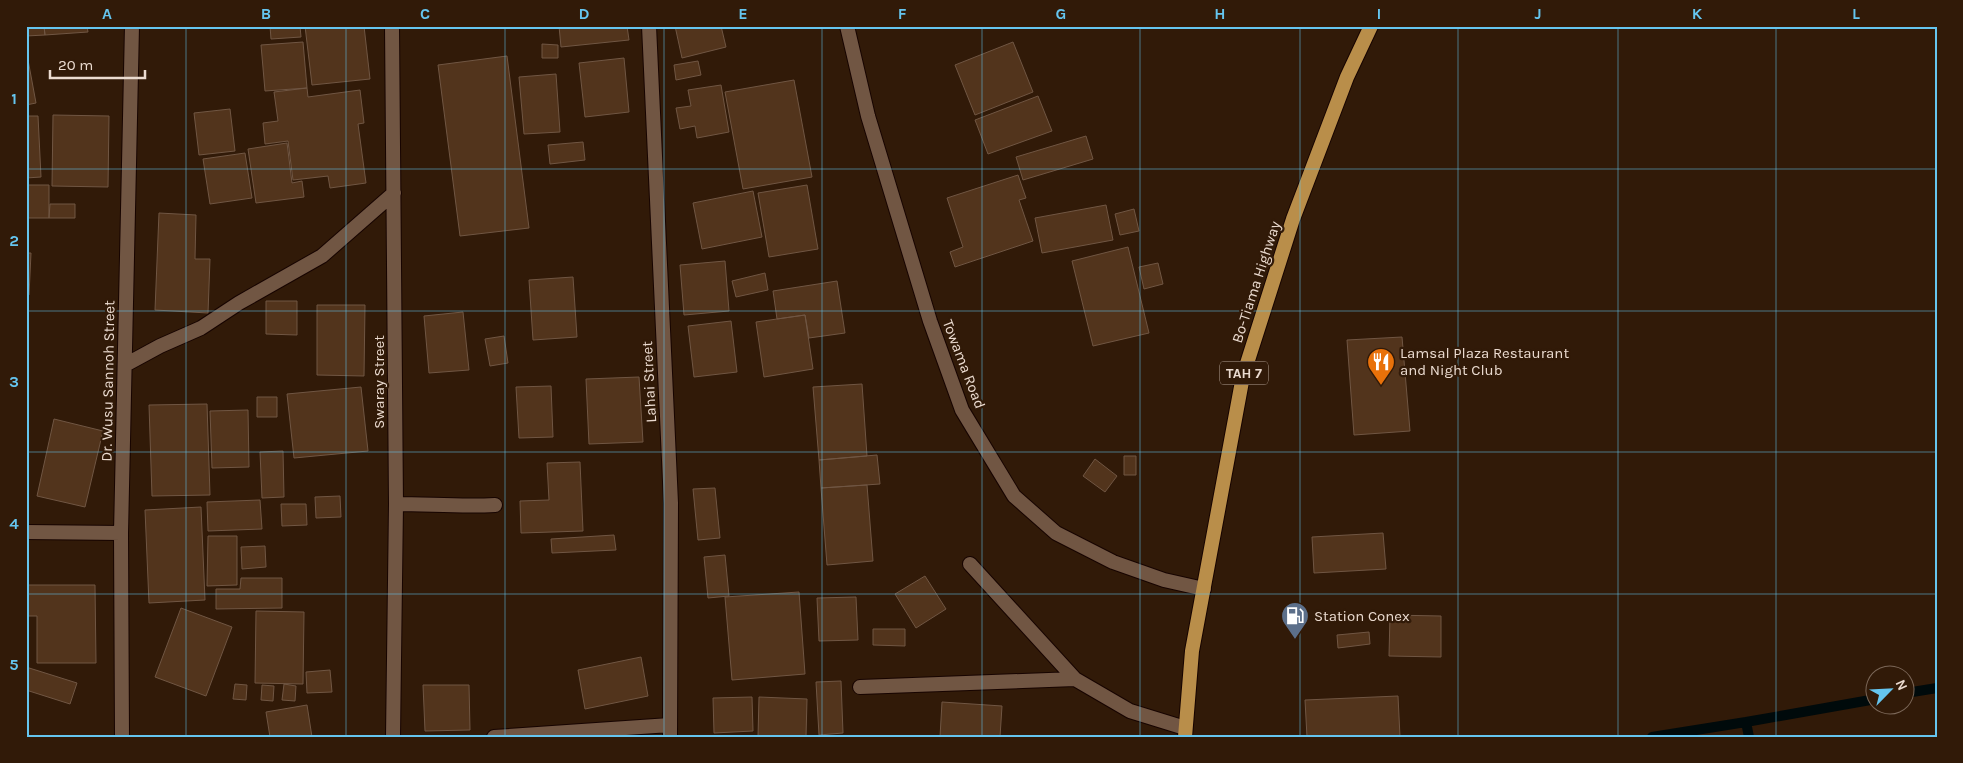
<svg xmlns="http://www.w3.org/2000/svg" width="1963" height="763" viewBox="0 0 1963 763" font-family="Karla,sans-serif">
  <rect width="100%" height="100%" fill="#311a08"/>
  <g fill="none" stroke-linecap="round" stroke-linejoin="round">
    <path stroke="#000a0b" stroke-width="10" d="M1906 693 1937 688
      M1746 722 1749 737
      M1652 737 1746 722 1876 699"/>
  </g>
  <path fill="#52341c" stroke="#705643" d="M26 26H44L45 35 26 36Z
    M44 26H87L88 32 45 35Z
    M270 26H300L301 37 271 39Z
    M305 26H364L370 79 312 85Z
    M559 26H627L629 40 561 47Z
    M675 26H721L726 47 682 58Z
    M303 42 307 88 265 91 261 45Z
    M1013 42 1033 92 975 115 955 65Z
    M542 44 558 45V58H542Z
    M26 49 36 103 26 105Z
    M507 56 529 228 460 236 438 65Z
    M624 58 629 112 585 117 579 63Z
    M698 61 701 75 676 80 674 65Z
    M556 74 560 132 524 134 519 77Z
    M794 80 812 177 743 189 725 92Z
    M721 85 729 132 697 138 695 126 680 129 676 108 691 106 688 90Z
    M307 88 308 97 360 90 364 123 358 124 366 183 330 188 328 176 293 180 288 141 265 144 263 123 278 121 274 92Z
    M1038 96 1052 131 988 154 975 120Z
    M230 109 235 151 199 155 194 113Z
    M53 115 109 116 108 187 52 186Z
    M26 116H38L41 177 26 178Z
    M1086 136 1093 159 1023 180 1016 157Z
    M583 142 585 160 550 164 548 145Z
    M287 143 292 183 302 181 304 197 256 203 248 149Z
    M245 153 252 198 210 204 203 159Z
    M1018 175 1026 198 1019 200 1033 241 955 267 950 252 963 247 947 198Z
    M26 185H49V218H26Z
    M807 185 818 249 769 257 758 193Z
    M753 191 762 237 702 249 693 203Z
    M50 204H75V218H49Z
    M1106 205 1113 240 1042 253 1035 218Z
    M1134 209 1139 231 1120 235 1115 214Z
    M159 213 196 215 195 259H210L208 313 155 310Z
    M1128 247 1149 333 1093 346 1072 261Z
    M26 253H31L29 295H26Z
    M725 261 729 311 684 315 680 265Z
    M1158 263 1163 284 1144 289 1139 267Z
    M765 273 768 290 736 297 732 281Z
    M573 277 577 337 533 340 529 280Z
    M837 281 845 333 809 338 805 315 777 319 773 291Z
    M266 301H297V335L266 334Z
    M317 305H365L364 376 317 375Z
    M463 312 469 370 429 373 424 316Z
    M805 315 813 369 764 377 756 322Z
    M731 321 737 372 694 377 688 326Z
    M504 336 508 363 490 366 485 339Z
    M1402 337 1410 431 1354 435 1347 340Z
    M639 377 643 442 589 444 586 379Z
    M862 384 867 456 819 460 813 387Z
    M551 386 553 437 519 438 516 387Z
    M361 387 368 451 294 458 287 394Z
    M257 397H277V417H257Z
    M207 404 210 495 152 496 149 405Z
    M248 410 249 467 212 468 210 411Z
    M54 419 103 431 85 507 37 496Z
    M283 451 284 497 262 498 260 452Z
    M877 455 880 484 821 488 819 460Z
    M1124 456H1136V475H1124Z
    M1095 459 1117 476 1105 492 1083 476Z
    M580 462 583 531 521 533 520 501 549 500 547 463Z
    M867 485 873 561 827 565 821 488Z
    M715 488 720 538 698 540 693 489Z
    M340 496 341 517 316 518 315 497Z
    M260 500 262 529 208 531 207 502Z
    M281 504H306L307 525 282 526Z
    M201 507 205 600 149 603 145 510Z
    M1383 533 1386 569 1314 573 1312 537Z
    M614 535 616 550 552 553 551 539Z
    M208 536H237V585L207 586Z
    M265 546 266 567 242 569 241 547Z
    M725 555 729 596 708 598 704 557Z
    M925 576 946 609 916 628 895 594Z
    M241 578H282V608L216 609V589H240Z
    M28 585H95L96 663H37V616H28Z
    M799 592 805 674 732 680 725 597Z
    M856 597 858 640 819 641 817 598Z
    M181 608 232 627 206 696 155 677Z
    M256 611 304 612 303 684 255 683Z
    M1390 615 1441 616V657L1389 656Z
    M873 629H905V646L873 645Z
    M1369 632 1370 644 1338 648 1337 635Z
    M641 657 648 696 585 709 578 670Z
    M26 667 77 683 70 704 26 690Z
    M330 670 332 692 307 693 306 672Z
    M841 681 843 733 819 735 816 682Z
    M235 684 247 685 246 700 233 699Z
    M284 684 296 686 295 701 282 700Z
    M262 685 274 686 273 701 261 700Z
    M423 685H469L470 730 425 731Z
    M1398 696 1400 737H1307L1305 700Z
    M752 697 753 731 714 733 713 698Z
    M759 697 807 699 806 737H758Z
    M942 702 1002 706 1000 737H940Z
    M307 705 312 737H270L266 712Z"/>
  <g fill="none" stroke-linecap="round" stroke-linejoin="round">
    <defs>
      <path id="minor" d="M392 26 396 504 393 737
        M649 26 671 503 670 737
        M125 365 160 346 201 328 239 303 322 256 394 193
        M396 504C429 504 462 507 495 505
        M26 532 121 533
        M970 564 1075 679 1130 711 1185 728
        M860 687 1075 679
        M122 737 121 533 132 26
        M494 737 670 725"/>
      <path id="secondary" d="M847 26 868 116 930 321 962 410 1014 496 1056 533 1113 562 1164 580 1204 589"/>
      <path id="trunk" d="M1185 737 1192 651 1243 376 1293 219 1347 77 1371 26"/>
    </defs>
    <use href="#minor" stroke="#170400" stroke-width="16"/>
    <use href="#secondary" stroke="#170400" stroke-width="16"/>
    <use href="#trunk" stroke="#170400" stroke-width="16"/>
    <use href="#minor" stroke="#715643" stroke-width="14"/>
    <use href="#secondary" stroke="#715643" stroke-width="14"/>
    <use href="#trunk" stroke="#b98e4a" stroke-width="14"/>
  </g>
  <path fill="none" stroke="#65c5ef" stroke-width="1" stroke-opacity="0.55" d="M186 26V737M346 26V737M505 26V737M664 26V737M822 26V737M982 26V737M1140 26V737M1300 26V737M1458 26V737M1618 26V737M1776 26V737M26 169H1937M26 311H1937M26 452H1937M26 594H1937"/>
  <defs>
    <symbol id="restaurant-pin" viewBox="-11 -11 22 30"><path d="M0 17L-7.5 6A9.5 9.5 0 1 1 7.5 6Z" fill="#e8710a" stroke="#311a08"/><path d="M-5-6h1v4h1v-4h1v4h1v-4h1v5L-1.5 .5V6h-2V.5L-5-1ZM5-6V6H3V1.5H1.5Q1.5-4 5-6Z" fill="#fff"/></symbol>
    <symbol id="fuel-pin" viewBox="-11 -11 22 30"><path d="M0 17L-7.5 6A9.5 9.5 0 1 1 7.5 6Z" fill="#5c6f8a" stroke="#311a08"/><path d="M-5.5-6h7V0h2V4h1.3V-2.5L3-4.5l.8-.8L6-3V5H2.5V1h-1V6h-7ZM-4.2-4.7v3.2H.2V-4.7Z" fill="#fff"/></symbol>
  </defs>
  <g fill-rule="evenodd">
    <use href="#restaurant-pin" x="1365" y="346" width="32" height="43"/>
    <use href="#fuel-pin" x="1279" y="600" width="32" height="43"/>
  </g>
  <g text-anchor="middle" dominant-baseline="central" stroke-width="4.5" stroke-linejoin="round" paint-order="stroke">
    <rect fill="#311a08" stroke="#b3a194" stroke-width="1" x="1220" y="361.5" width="48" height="23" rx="4"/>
    <g font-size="14" font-weight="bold" fill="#ebdbd0">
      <text x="1244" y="373">TAH 7</text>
    </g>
    <g font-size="15" fill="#ebdbd0" stroke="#311a08">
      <text transform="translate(1256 282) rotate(-72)">Bo-Tiama Highway</text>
      <text transform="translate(964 364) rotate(69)">Towama Road</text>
      <text transform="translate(108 381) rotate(-89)">Dr. Wusu Sannoh Street</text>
      <text transform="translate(379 382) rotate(-90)">Swaray Street</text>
      <text transform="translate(649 382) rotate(-93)">Lahai Street</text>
    </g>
    <g font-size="15" fill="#ebdbd0" stroke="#311a08" text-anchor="start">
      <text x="1400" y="353">Lamsal Plaza Restaurant<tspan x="1400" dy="17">and Night Club</tspan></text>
      <text x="1314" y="616">Station Conex</text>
    </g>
  </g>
  <rect width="1963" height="763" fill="none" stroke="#311a08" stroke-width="55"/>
  <g transform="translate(1890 690) rotate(66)"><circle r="24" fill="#311a08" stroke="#7b6758"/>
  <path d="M0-4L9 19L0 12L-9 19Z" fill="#65c5ef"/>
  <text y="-8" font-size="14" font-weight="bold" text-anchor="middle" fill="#ebdbd0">N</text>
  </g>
  <path d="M50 70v8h95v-8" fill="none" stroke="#ebdbd0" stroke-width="2.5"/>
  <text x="58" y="70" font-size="15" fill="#ebdbd0" stroke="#311a08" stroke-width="4" paint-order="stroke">20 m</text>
  <rect x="28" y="28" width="1908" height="708" fill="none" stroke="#65c5ef" stroke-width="2"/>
  <g font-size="16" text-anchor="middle" font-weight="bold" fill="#65c5ef">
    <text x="107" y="19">A</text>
    <text x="266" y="19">B</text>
    <text x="425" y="19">C</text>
    <text x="584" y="19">D</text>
    <text x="743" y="19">E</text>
    <text x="902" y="19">F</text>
    <text x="1061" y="19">G</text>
    <text x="1220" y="19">H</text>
    <text x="1379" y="19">I</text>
    <text x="1538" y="19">J</text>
    <text x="1697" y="19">K</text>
    <text x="1856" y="19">L</text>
    <text x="14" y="104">1</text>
    <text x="14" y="246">2</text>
    <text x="14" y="387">3</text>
    <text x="14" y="529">4</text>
    <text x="14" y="670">5</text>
  </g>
</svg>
